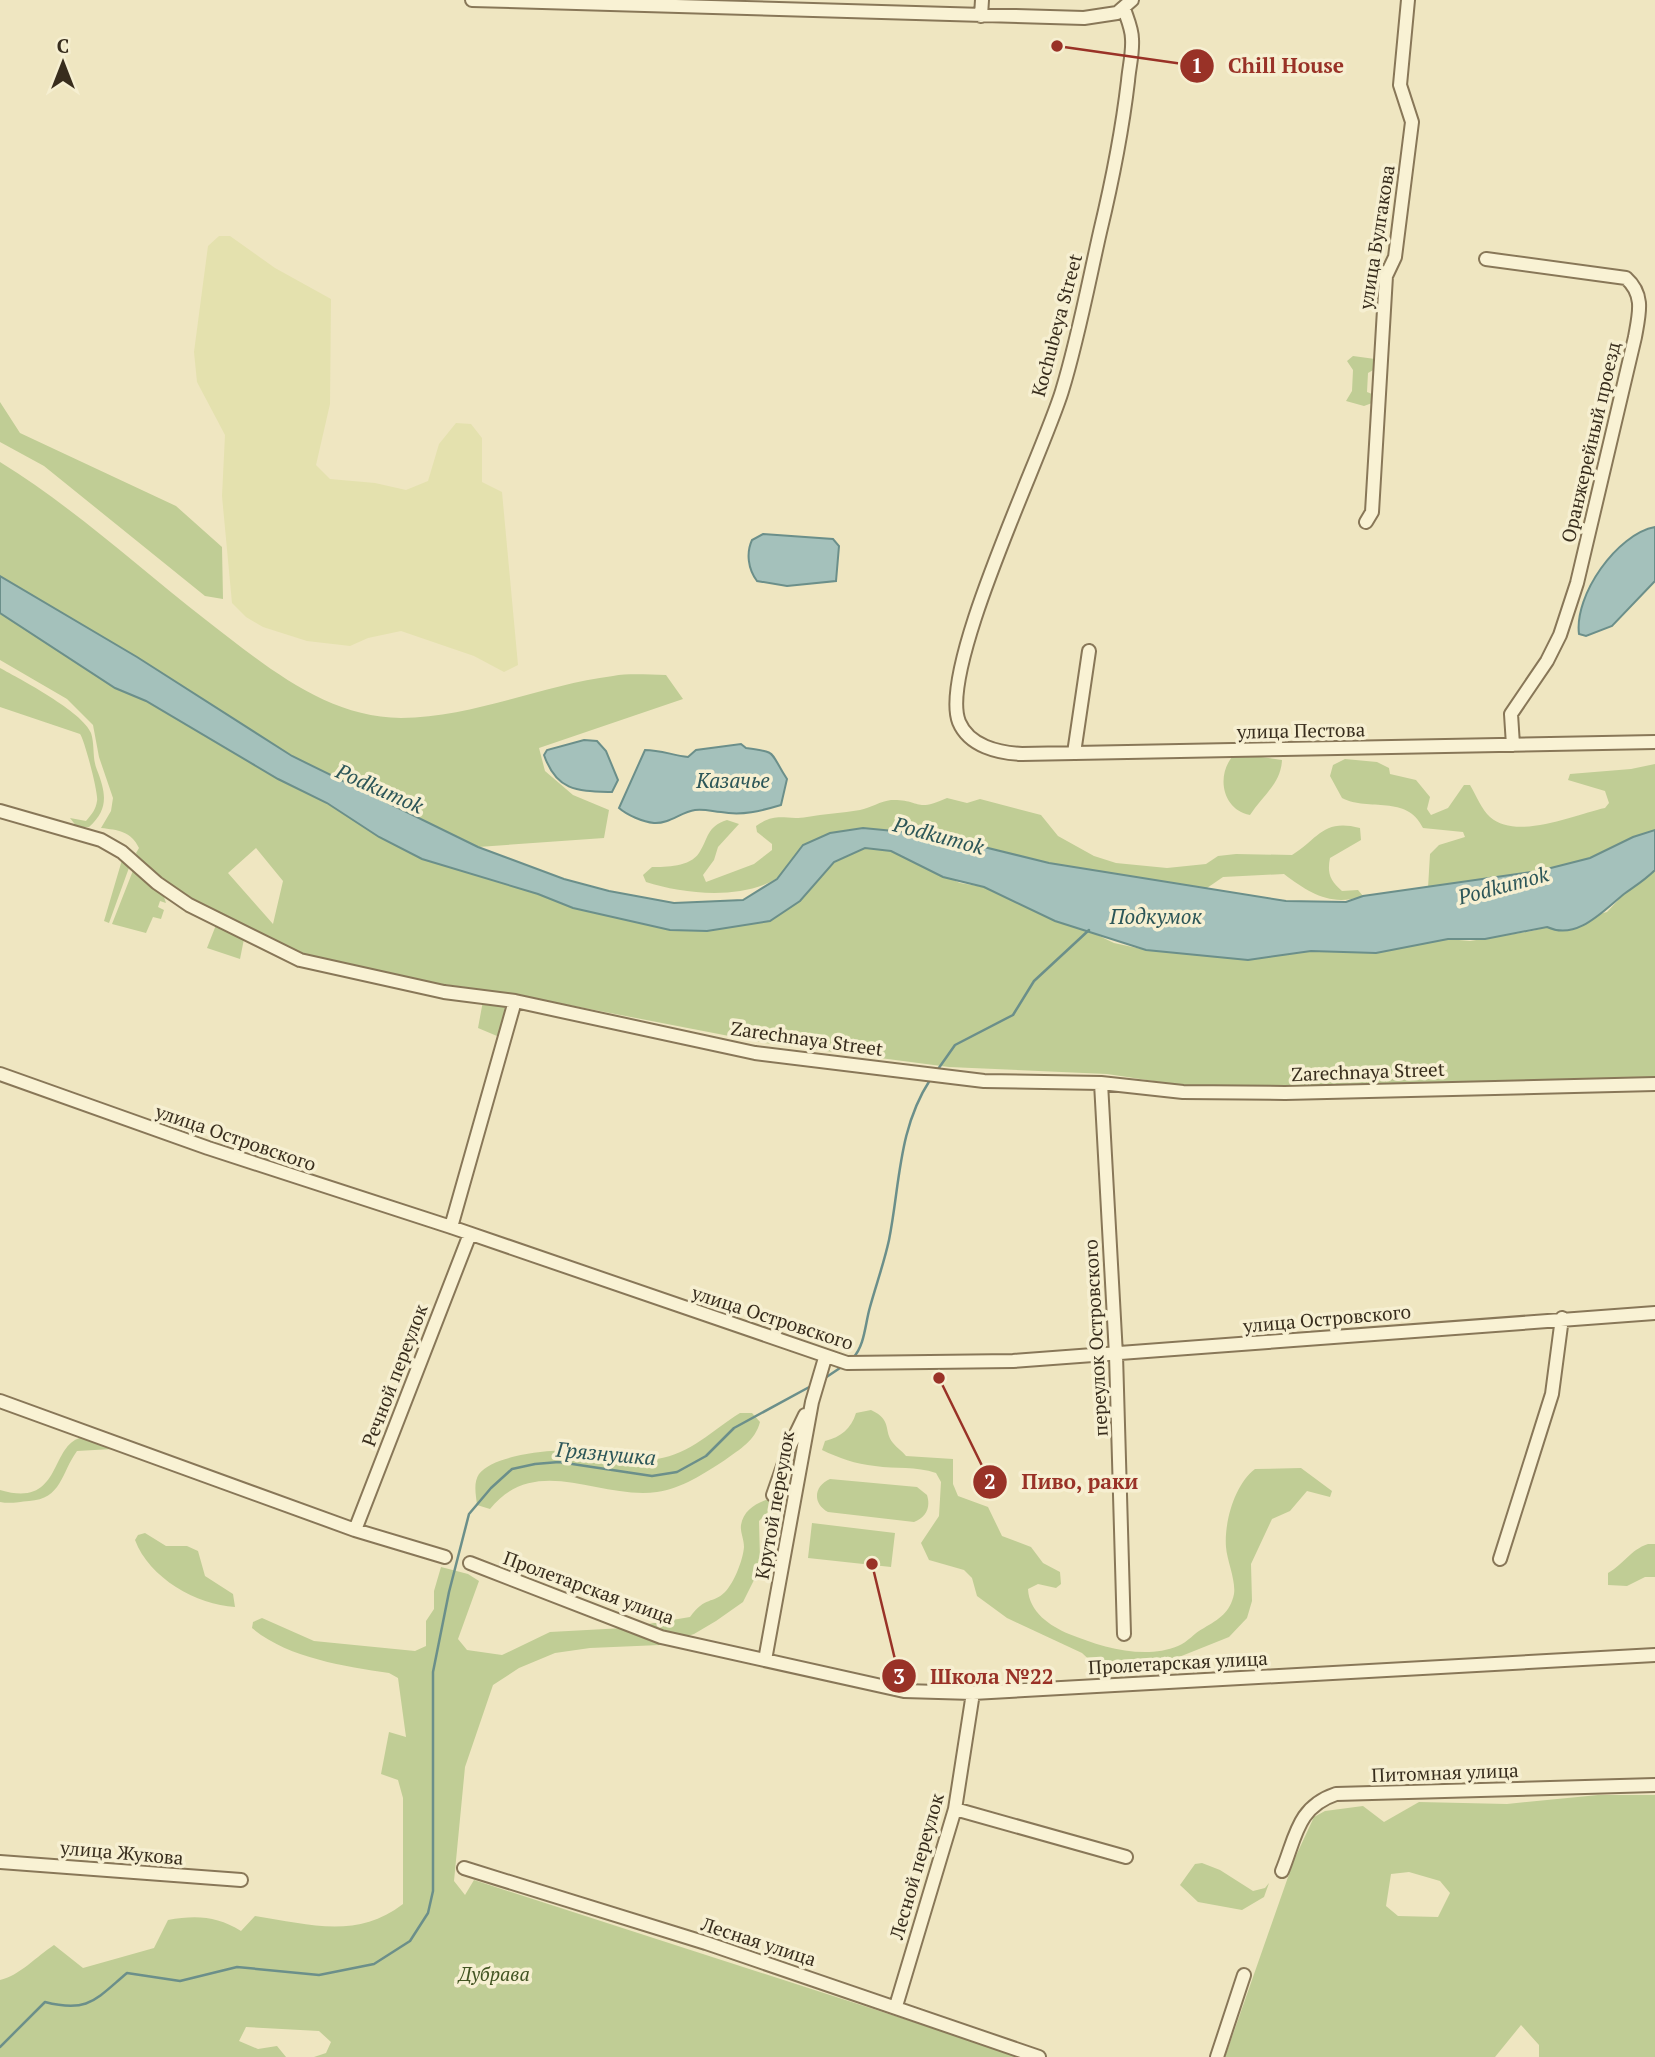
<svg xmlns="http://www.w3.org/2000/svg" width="1655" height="2057" viewBox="0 0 1655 2057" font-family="'PT Serif',serif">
  <rect width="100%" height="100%" fill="#efe6c1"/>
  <path fill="#e4e1ae" d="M219 236H230L275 268 331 299 330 404 316 465 330 479 375 483 406 490 428 481 439 444 456 423 471 424 482 438V482L502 492 518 665 504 672 474 656 401 631 368 638 350 646 307 641 263 627 246 617 232 603 222 496 225 435 197 382 194 352 208 246Z"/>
  <path fill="#c0cd95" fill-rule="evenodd" d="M1353 356 1375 359V369L1368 373 1367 392 1372 394V403L1364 406 1346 401 1352 391 1353 370 1347 361Z
    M0 402 20 433 176 506 222 547 223 599 205 596 44 466 0 442Z
    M0 462C73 507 138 567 206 620 262 663 325 718 401 718 474 717 542 685 613 676 630 673 649 675 666 675L683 699 539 748 545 771 573 795 609 810 604 838 478 847 292 756 137 657 0 576Z
    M0 613 115 688 146 701 278 779 327 803 379 837 422 859 538 894 573 908 670 930 707 931 770 921 800 901 834 862 864 848 891 851 960 883 984 887 1055 921 1089 931 1114 943 1146 950 1248 960 1311 951 1376 953 1448 939 1470 941 1532 931 1607 912 1623 895 1655 870V1079L1275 1089 1187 1086 1107 1074 949 1067 765 1043 507 993 400 978 281 948 236 920 202 907 143 865 136 853 139 848C131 831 118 830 101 828L111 811 113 798 99 757 93 725 67 699 0 660ZM256 848 283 881 273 924 228 873Z
    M0 668C20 679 83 712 91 733 95 745 92 758 97 770 106 793 109 809 89 827H77L70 818 86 821C92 814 96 809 97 801 99 795 84 738 80 734L0 707Z
    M1247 755 1282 760C1281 784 1262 796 1250 815 1223 810 1216 777 1232 757Z
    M1345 759 1377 762 1389 768 1390 774 1416 780 1430 797 1427 809 1431 815 1448 808 1464 785H1470C1476 795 1482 810 1490 817 1517 841 1576 814 1605 808L1609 803 1605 791 1568 780 1570 774 1631 769 1655 764V830C1632 837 1612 851 1590 859 1539 877 1481 880 1428 888L1430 854 1439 845 1465 837 1463 832 1423 828C1407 794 1369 812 1342 798L1330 776 1333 765Z
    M947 798 967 803 980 799 1041 815 1058 836 1094 856 1116 863 1167 868 1206 864 1218 856 1236 854 1292 855C1318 839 1323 818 1360 828L1361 840 1330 858C1327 873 1330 881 1342 891L1358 890 1363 896C1331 907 1309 893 1284 874L1223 877 1207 888 1049 863 965 842 803 845C796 855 786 873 776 879 740 900 683 894 646 882L643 875 652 867C666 867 690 867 699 853 709 838 706 827 727 820L739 824 718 847 714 860 703 875 706 882 754 864 772 850V844L757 832 756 826C778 811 785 821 807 817 824 814 842 813 860 810 870 808 881 801 891 800 921 799 914 813 947 798Z
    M105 846 130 865 109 923 104 921 122 860 98 847Z
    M134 868 163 894 166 903 160 901 158 907 164 910 161 919 153 917 146 933 112 924Z
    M216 925 244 939 240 959 207 948Z
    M483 1001 505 1006 501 1034 497 1036 478 1028Z
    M871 1410C893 1420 883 1431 893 1443 897 1448 902 1451 906 1456L953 1459V1484L958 1496 988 1507 1002 1536 1031 1547 1043 1563 1060 1572 1061 1584 1056 1588 1038 1584 1028 1589C1029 1612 1050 1626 1069 1634 1101 1647 1144 1660 1178 1646 1188 1642 1194 1633 1204 1628 1219 1619 1230 1613 1234 1594 1236 1580 1227 1561 1226 1547 1224 1522 1235 1484 1255 1469L1301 1468 1332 1491 1330 1497 1307 1491 1290 1511 1272 1519 1251 1564 1252 1601 1247 1618 1229 1637 1169 1661 1138 1667 1096 1666 1082 1653 1007 1618 977 1596 972 1578 964 1570 929 1560 921 1543 939 1516 941 1482 936 1473C916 1466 896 1469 875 1466 855 1464 839 1458 822 1450L825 1441C841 1437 851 1429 856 1413Z
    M740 1413H752L760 1422C755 1441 740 1449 725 1460 705 1473 681 1489 657 1492 600 1500 536 1452 490 1509L477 1505C476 1495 473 1483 479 1474 493 1455 549 1450 571 1450 599 1450 629 1463 657 1459 691 1454 712 1430 740 1413Z
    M83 1437 107 1444 112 1449 77 1451C61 1473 62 1499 29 1501 18 1502 10 1504 0 1502V1490C64 1509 48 1444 83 1437Z
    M830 1479 917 1487 927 1495C931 1508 926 1517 914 1522L828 1512C812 1503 814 1486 830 1479Z
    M778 1497 779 1501 759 1521 760 1559 754 1580 743 1602 716 1621 694 1634 660 1645 590 1648 555 1653 519 1668 493 1685 465 1767 454 1881 465 1895 474 1880 1022 2057H314L326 2053 331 2042 319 2031 246 2027 239 2041 258 2049 277 2046 286 2057H0V1980C19 1976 37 1956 54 1945L83 1968 154 1948 168 1920C196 1915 217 1916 241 1931L255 1916C309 1924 356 1940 403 1904V1798L398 1780 381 1774 389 1732 406 1737 398 1678 389 1673C344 1666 288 1658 252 1628L253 1622 262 1618 314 1641 415 1651 426 1646V1621L434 1609V1591L441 1567 468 1574 479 1581 458 1639 467 1650 502 1655 550 1632 624 1628 690 1617C705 1596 713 1604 725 1592 734 1583 743 1560 744 1547 744 1539 740 1532 741 1525 744 1507 762 1500 778 1497Z
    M812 1523 895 1533 891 1567 808 1558Z
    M145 1533 166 1546H187L198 1551 205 1576 233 1594 235 1607C197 1605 149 1578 135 1540L138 1535Z
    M1648 1544H1655V1577H1645L1627 1586 1608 1585V1573C1624 1564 1630 1550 1648 1544Z
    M1598 1795H1655V2057H1539V2045L1521 2025 1495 2057H1225L1294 1860 1314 1817 1325 1811 1363 1806 1384 1822 1419 1802 1507 1804ZM1409 1872 1440 1881 1450 1893 1438 1917 1398 1916 1386 1906 1391 1874Z
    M1202 1863 1220 1870 1253 1891 1265 1888 1269 1883 1264 1897 1242 1910 1198 1902 1180 1885 1195 1864Z"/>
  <path fill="#a4c1bb" stroke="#6b8f8a" stroke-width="2" d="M1655 527V581L1612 626 1586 636 1579 634C1574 595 1617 534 1655 527Z
    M763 534 833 539 839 546 836 581 787 586 757 581C748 569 746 553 752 540Z
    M0 576 137 657 292 756 478 847 564 879 609 891 674 903 743 900 777 879 803 845 830 833 863 828 935 835 1049 863 1286 901 1346 902 1363 896 1539 871 1590 858 1633 837 1655 830V870C1645 880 1635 886 1624 894 1603 911 1577 941 1547 927L1485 939H1448L1376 953 1311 951 1248 960 1146 950 1055 921 984 887 943 877 891 851 865 848 834 862 800 901 770 921 707 931 670 930 573 908 538 894 422 859 379 837 327 803 278 779 146 701 115 688 0 613Z
    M584 740 597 741 606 751 618 780 612 792C578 791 557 792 544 755L547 750Z
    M741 744 746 748C779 752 769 752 787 779L781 805C761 811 742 816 721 812 711 811 705 809 695 810 681 812 669 824 654 823 643 822 627 815 619 808L645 750C660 750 672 755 688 757L696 750Z"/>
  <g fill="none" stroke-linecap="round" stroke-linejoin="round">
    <path stroke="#6b8f8a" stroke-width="2.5" d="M936 1072 955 1045 1013 1015 1034 981 1089 930
      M853 1358C865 1345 865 1324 870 1307 876 1285 884 1263 889 1240 900 1185 898 1129 930 1080
      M825 1378 843 1366
      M0 2047 45 2002C88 2013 95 2000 127 1973L180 1981 237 1967 319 1975 374 1964 410 1941 428 1913 433 1891V1672L449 1592 469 1514 491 1488 512 1469 535 1464 559 1462 652 1476 677 1472 706 1456 734 1428 813 1385"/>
    <defs>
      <path id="minor" d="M472 0 1084 18 1117 13 1132 0
        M1124 9C1127 18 1132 29 1132 39 1133 53 1129 68 1128 81 1122 132 1112 182 1100 232 1088 285 1078 339 1062 391 1043 454 938 669 959 722 969 746 998 753 1022 754L1655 742
        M981 16 982 0
        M1486 259 1626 278C1645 295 1639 314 1635 337L1577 583 1560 635 1547 661 1511 714 1513 745
        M1366 522 1372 512 1386 276 1395 257 1412 122 1400 85 1408 0
        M1074 753 1089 651
        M0 811 101 840 122 852 157 883 189 905 300 960 444 992 515 1001 755 1053 984 1081 1101 1083 1183 1092 1285 1093 1655 1084
        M0 1074 208 1148 451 1227 847 1363 1013 1361 1655 1313
        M1101 1083 1116 1355 1124 1634
        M451 1227 515 1001
        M0 1401 355 1530 445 1557
        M773 1495 790 1446 805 1415
        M355 1530 470 1234
        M1500 1559 1552 1394 1562 1318
        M470 1563 661 1637 904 1691 973 1693 1655 1655
        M765 1660 812 1402 825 1358
        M955 1809 1126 1857
        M0 1862 241 1880
        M464 1868 706 1943 1039 2057
        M1282 1871C1296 1837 1297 1807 1336 1794L1655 1785
        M896 2006 955 1809 973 1693
        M1217 2057 1244 1975"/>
    </defs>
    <use href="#minor" stroke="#887758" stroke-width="16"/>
    <use href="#minor" stroke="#f9f2d4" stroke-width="12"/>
  </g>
  <g text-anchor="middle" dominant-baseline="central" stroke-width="7" stroke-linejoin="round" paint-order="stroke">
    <g font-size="19" fill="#382d1d" stroke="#f6efd1">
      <text transform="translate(1376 237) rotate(-81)">улица Булгакова</text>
      <text transform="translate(1056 325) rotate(-75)">Kochubeya Street</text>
      <text transform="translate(1590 442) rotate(-77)">Оранжерейный проезд</text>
      <text transform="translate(1301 730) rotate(-1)">улица Пестова</text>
      <text transform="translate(807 1038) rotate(8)">Zarechnaya Street</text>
      <text transform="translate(1368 1071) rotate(-2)">Zarechnaya Street</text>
      <text transform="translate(236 1137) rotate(19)">улица Островского</text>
      <text transform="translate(773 1317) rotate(18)">улица Островского</text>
      <text transform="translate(1327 1318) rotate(-5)">улица Островского</text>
      <text transform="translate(1095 1338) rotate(-93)">переулок Островского</text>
      <text transform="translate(394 1375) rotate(-69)">Речной переулок</text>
      <text transform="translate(774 1505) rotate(-80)">Крутой переулок</text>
      <text transform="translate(589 1587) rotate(20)">Пролетарская улица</text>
      <text transform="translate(1178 1662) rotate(-3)">Пролетарская улица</text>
      <text transform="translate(1445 1772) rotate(-2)">Питомная улица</text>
      <text transform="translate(122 1852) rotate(5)">улица Жукова</text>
      <text transform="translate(916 1866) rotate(-74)">Лесной переулок</text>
      <text transform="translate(759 1941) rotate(18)">Лесная улица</text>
    </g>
    <g font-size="19" font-style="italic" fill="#435523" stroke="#f6efd1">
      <text x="494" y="1973">Дубрава</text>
    </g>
    <g font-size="21" font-style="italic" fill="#2c5658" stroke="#f6efd1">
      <text x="733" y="780">Казачье</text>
      <text transform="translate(380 788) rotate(24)">Podkumok</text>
      <text transform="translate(939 835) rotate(15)">Podkumok</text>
      <text transform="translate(1503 885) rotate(-15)">Podkumok</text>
      <text x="1156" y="916">Подкумок</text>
      <text transform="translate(606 1453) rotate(5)">Грязнушка</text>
    </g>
  </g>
  <path fill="none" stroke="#993227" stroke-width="2.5" d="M1057 46L1197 66M939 1378L990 1482M872 1564L899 1676"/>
  <g fill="#993227" stroke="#f6efd1" stroke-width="2.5">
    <circle cx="1057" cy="46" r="7"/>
    <circle cx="939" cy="1378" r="7"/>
    <circle cx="872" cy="1564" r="7"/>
    <circle cx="1197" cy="66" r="18"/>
    <circle cx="990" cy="1482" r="18"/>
    <circle cx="899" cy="1676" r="18"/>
  </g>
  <g font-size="21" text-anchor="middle" font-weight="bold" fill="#fff">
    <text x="1197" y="73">1</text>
    <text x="990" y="1489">2</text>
    <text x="899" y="1684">3</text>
  </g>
  <g font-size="21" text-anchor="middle" font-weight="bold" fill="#993227" stroke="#f6efd1" stroke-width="7" stroke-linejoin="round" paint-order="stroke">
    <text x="1286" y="73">Chill House</text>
    <text x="1080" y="1489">Пиво, раки</text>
    <text x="992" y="1684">Школа №22</text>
  </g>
  <g transform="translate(63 63)" stroke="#f6efd1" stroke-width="5" paint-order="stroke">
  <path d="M0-5L12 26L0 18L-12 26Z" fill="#382d1d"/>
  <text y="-10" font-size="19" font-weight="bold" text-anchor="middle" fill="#382d1d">С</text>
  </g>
</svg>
